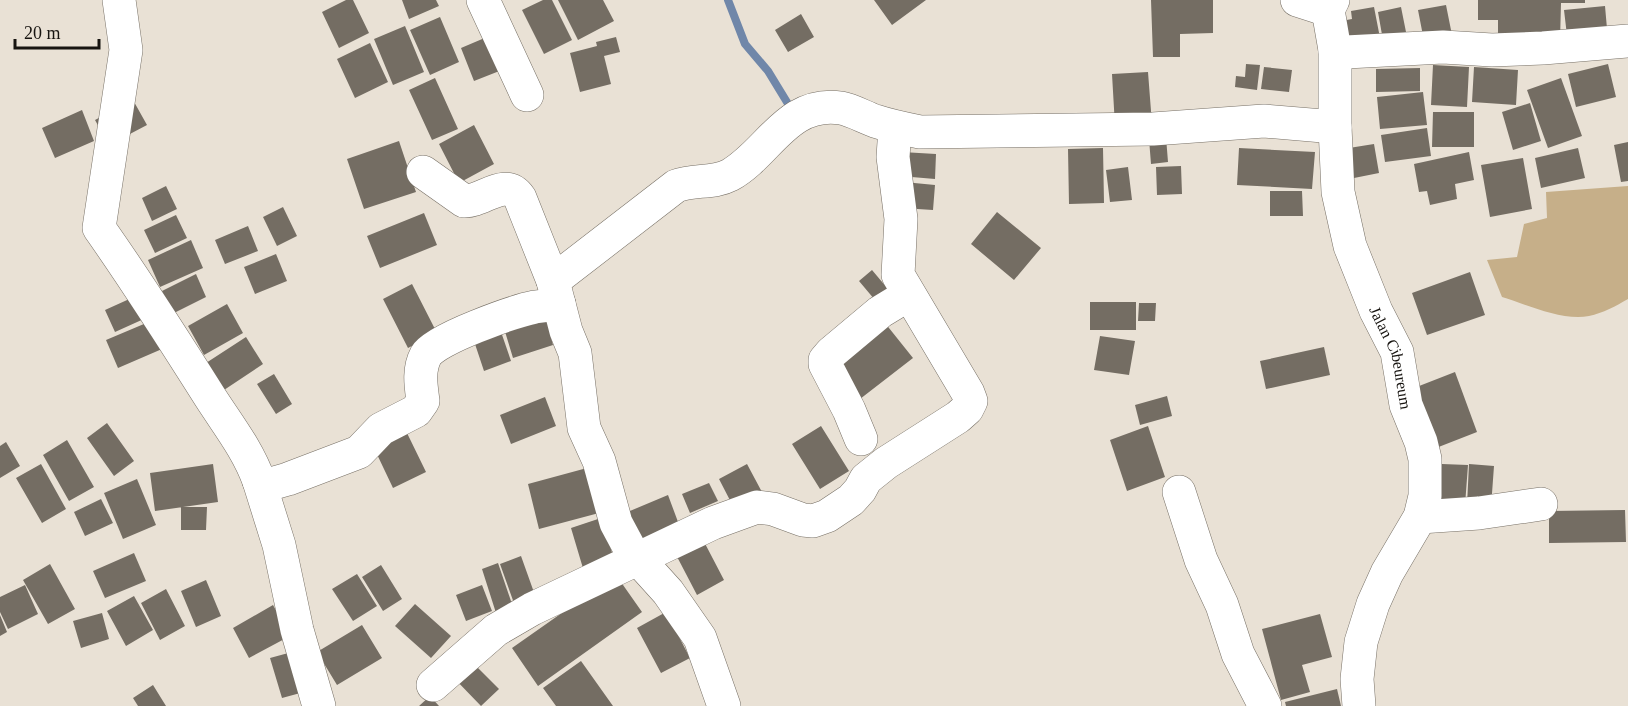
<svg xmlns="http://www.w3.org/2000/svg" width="1628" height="706" viewBox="0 0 1628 706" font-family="Georgia,serif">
  <rect width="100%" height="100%" fill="#e9e1d5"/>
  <path fill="#c6af89" d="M1628 186V299C1616 306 1603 313 1589 316 1562 321 1528 305 1502 297L1487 260 1517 257 1524 224 1547 218 1546 192Z"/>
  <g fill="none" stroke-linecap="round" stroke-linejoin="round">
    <path stroke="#7087a9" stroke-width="8" d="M728 0 745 44 768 71 793 112"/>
  </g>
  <path fill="#746d63" d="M346 0H353L369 33 339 48 322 12Z
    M402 0H436L439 6 409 19Z
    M543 0H552L572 40 544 54 522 10Z
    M558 0H603L614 21 578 40Z
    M874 0H926L892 25Z
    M1151 0H1213V33L1180 34V57H1153Z
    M1478 0H1585V3H1561L1560 41H1498V20H1478Z
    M1446 5 1453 40 1425 46 1418 10Z
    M1605 6 1608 40 1568 44 1564 10Z
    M1374 7 1381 43 1346 45 1341 21 1352 19 1351 11Z
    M1401 7 1408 42 1384 46 1378 12Z
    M801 14 814 37 788 52 775 30Z
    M440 17 459 62 430 75 410 30Z
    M405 26 424 72 393 85 374 39Z
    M494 34 507 68 474 81 461 48Z
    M616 37 620 52 604 56 611 84 580 92 570 53 597 46 596 42Z
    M370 43 388 82 355 98 337 59Z
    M1246 64 1260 65 1257 90 1235 87 1236 76 1245 77Z
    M1608 64 1616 97 1576 107 1568 74Z
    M1433 65 1469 67 1467 107 1431 105Z
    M1264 67 1292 70 1289 92 1261 89Z
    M1474 67 1518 70 1516 105 1472 102Z
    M1420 68V91L1376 92V69Z
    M1148 72 1152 124 1115 126 1112 74Z
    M435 78 458 129 432 140 409 90Z
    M1561 78 1582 136 1548 148 1527 90Z
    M1423 92 1427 125 1380 129 1377 97Z
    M133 100 147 125 109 145 95 120Z
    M1530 103 1541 141 1513 150 1502 112Z
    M82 110 94 141 55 158 42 128Z
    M1433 112H1474V147H1432Z
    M474 125 494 164 459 183 439 144Z
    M1427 128 1431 156 1385 162 1381 135Z
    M1166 137 1168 162 1151 164 1149 139Z
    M399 141 416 192 364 209 347 159Z
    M1628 142V181L1621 182 1614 145Z
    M1374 144 1379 173 1354 178 1349 148Z
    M1103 148 1104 203 1069 204 1068 149Z
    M1239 148 1315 152 1312 189 1237 185Z
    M1578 148 1585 178 1541 188 1535 158Z
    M902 152 936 154 935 179 900 176Z
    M1469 152 1474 180 1455 184 1457 199 1430 205 1427 191 1419 192 1414 164Z
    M1523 158 1532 209 1490 217 1481 165Z
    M1181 166 1182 194 1157 195 1156 167Z
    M1128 167 1132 200 1110 202 1106 170Z
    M904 182 935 185 933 210 902 208Z
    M166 186 177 209 152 221 142 198Z
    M1270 191H1302L1303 216H1270Z
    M283 207 297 236 277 246 263 217Z
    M997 212 1041 248 1014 280 971 244Z
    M424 213 437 245 380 268 367 236Z
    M176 215 187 238 155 253 144 230Z
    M248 226 258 251 225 264 215 240Z
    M191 240 203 268 160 287 148 260Z
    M276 254 287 281 255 294 244 267Z
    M872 270 893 295 880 306 859 281Z
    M1470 272 1485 315 1427 335 1412 293Z
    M196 274 206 297 172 314 162 291Z
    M412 284 437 333 408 348 383 299Z
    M136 296 146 318 115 332 105 310Z
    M1090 302H1136V330H1090Z
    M1139 303H1156L1155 321H1138Z
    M227 304 243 333 204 355 188 326Z
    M544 312 553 345 513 358 503 325Z
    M881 318 913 358 860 399 829 360Z
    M151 321 162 349 118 368 106 340Z
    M499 326 511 361 484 371 472 335Z
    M1100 336 1135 341 1129 375 1094 370Z
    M246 337 263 364 224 390 206 363Z
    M1324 347 1330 375 1266 389 1260 361Z
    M1455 372 1477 432 1436 448 1414 388Z
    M274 374 292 404 276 414 257 384Z
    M1167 396 1172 416 1140 425 1135 405Z
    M545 397 556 426 511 444 500 415Z
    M107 423 134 461 114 476 87 438Z
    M821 426 849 471 820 489 792 444Z
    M1148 426 1165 477 1127 491 1110 440Z
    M407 433 426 472 393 488 374 448Z
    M67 440 94 487 69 501 43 455Z
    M6 442 20 466 0 478V446Z
    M41 464 66 509 42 523 16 478Z
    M213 464 218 502 155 511 150 473Z
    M747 464 763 494 735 510 719 479Z
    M1442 464 1468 465 1465 505 1439 504Z
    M1469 464 1494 466 1491 507 1467 505Z
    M587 468 599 513 539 529 528 484Z
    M137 479 156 525 123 539 104 493Z
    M709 483 718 501 690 513 682 494Z
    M668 495 681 530 631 550 618 516Z
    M101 499 113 523 85 536 74 512Z
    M181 507H207L206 530H181Z
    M1625 510 1626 542 1549 543V511Z
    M601 518 616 565 585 575 571 528Z
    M700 534 724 580 697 595 673 549Z
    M134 553 146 581 105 598 93 571Z
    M521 556 536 598 515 606 500 564Z
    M498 563 513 607 496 613 482 569Z
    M50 564 75 609 48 624 23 580Z
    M381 565 402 599 383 611 362 577Z
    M357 574 377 606 353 621 332 589Z
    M616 575 642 612 538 686 512 648Z
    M206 580 221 616 196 627 181 591Z
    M25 585 38 614 8 629 0 612V597Z
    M482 585 492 611 466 621 456 595Z
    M166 589 185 626 160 640 141 603Z
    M134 596 153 630 126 646 107 611Z
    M415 604 451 636 431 658 395 626Z
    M273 605 290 636 249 658 233 628Z
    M666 612 690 658 661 673 637 628Z
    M102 613 109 639 81 648 73 621Z
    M1320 614 1332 657 1302 665 1310 692 1281 700 1262 629Z
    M0 615 7 632 0 636Z
    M362 625 382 658 337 685 317 652Z
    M292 652 304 692 282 698 270 658Z
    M469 659 499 689 481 706 452 676Z
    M581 661 613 706H556L543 688Z
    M153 685 166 706H138L133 698Z
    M1337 689 1341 706H1286L1285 702Z
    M430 696 439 706H419Z"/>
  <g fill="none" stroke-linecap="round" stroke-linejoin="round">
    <defs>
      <g id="minor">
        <path d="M119 0 126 50 99 228C138 283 174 340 210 397 228 425 248 450 259 481L267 485 288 479 359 452 381 429 416 411 423 401C421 386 418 370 426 355 435 339 515 311 535 307 543 306 551 305 559 304"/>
        <path d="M483 0 527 95"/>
        <path d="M1297 0 1328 10"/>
        <path id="s1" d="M1333 0 1328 10 1335 50V127L1338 192 1350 246 1376 311 1397 352 1406 405 1421 442 1425 459V496L1420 517 1387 573 1373 604 1361 642 1357 679 1359 706"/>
        <path d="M1335 50 1346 52 1443 47 1492 50 1543 48 1628 41"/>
        <path d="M423 172 464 201C483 202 505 176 520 198L553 281 566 331 575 353 584 428 599 461 616 523 631 551 668 592 700 638 724 706"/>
        <path d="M553 281 676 186C694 179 713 184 730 175 769 153 787 100 841 108 852 110 864 117 875 121 890 126 905 129 920 132L1153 129 1264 121 1335 127"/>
        <path d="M861 439 849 410 825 364V360L831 353 880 312 908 295"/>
        <path d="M259 481 279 545 297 630 319 706"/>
        <path d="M1179 492 1201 560 1222 605 1238 654 1265 706"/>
        <path d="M1420 517 1479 513 1541 504"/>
        <path d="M433 685 496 630 532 609 713 523 757 507 773 509 803 520 813 521 827 516 851 500 860 490 866 479 886 463 958 417 967 409 971 401 968 393 898 275 901 219 893 157 895 128"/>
      </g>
    </defs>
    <use href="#minor" stroke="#777066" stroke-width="34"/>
    <use href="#minor" stroke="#fff" stroke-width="33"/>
  </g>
  <g text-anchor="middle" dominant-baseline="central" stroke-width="6" stroke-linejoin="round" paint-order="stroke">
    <g font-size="16" fill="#171410" stroke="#e9e1d5">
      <text stroke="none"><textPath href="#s1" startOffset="369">Jalan Cibeureum</textPath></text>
    </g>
  </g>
  <path d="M15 39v9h84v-9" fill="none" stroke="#171410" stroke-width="3"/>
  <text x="24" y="39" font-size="18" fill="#171410" stroke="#e9e1d5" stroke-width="4.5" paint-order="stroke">20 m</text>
</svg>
